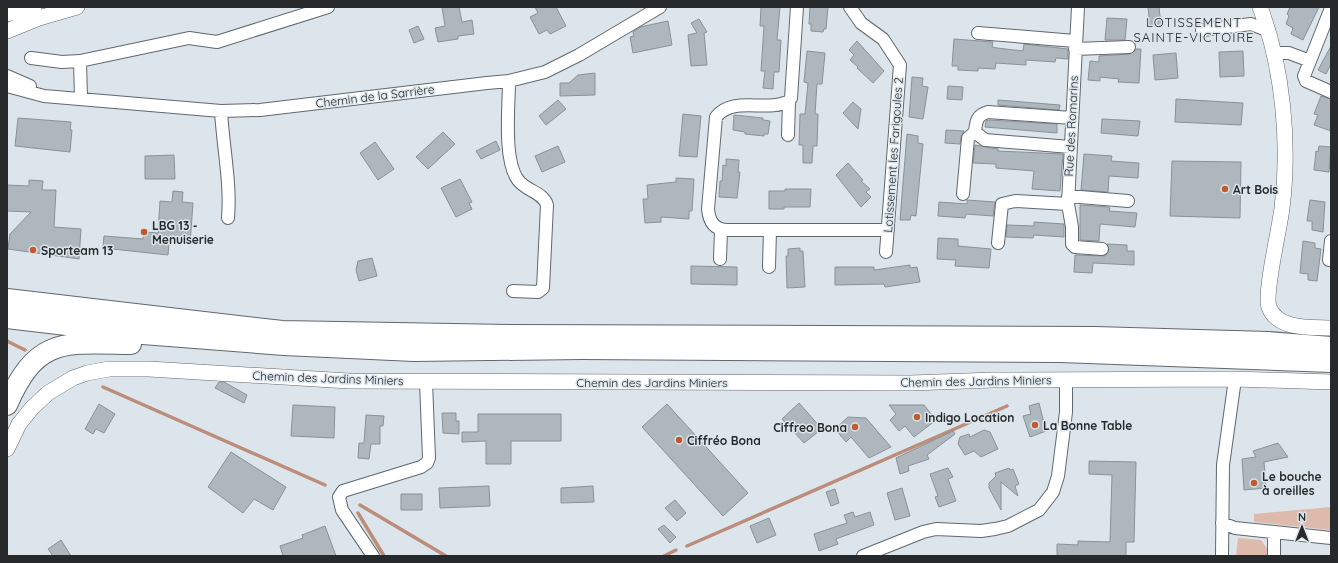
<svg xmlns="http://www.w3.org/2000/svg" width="1338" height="563" viewBox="0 0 1338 563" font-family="Quicksand,sans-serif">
  <rect width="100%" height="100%" fill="#dbe5eb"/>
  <path fill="#debaad" d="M1331 507V530L1254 522V514Z
    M1238 538 1261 540 1269 551 1270 556H1236Z"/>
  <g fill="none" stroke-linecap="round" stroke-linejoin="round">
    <path stroke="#bd8d7b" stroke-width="3.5" d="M7 341 25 350
      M103 387 325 485
      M360 505 446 556
      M358 513 384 556
      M687 546 1007 406
      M664 556 676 550"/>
  </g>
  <path fill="#aeb7bd" stroke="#899297" d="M442 7H459L462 22 472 20 474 34 458 36V39L438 42 435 28 445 26Z
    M535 7H556L566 26 550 34 547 30 539 34 530 17 538 13Z
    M761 7H780L777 40H781L779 72H774L773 89 763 88 765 71H761L764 26H760Z
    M810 7H828L826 29H824L823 32 811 31V24H809Z
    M1148 7H1159L1161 25 1150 27Z
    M1290 7H1319L1303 40 1291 34 1293 28 1286 24 1289 16 1287 14Z
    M1107 18 1127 19 1125 40H1105Z
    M699 19 707 32 704 33 707 65 691 66 688 35 697 33 691 23Z
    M668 21 672 45 633 53 630 37 634 36 633 32 640 27Z
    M418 26 424 39 414 43 409 30Z
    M954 39 993 42 992 47 997 48 1023 51 1024 44 1068 49V59L1056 58 1055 62 1026 60V65L996 63 995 69 978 68V71L958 70V66H952Z
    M857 41 884 71 873 83 857 68 858 67 850 60 854 55 849 50Z
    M1331 46V64L1326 74 1318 70Z
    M1136 49H1141L1139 83 1118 82 1119 79 1100 77V81L1088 80 1090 61 1099 62V56L1130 54Z
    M807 51 825 53 822 84H817L815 114H818L817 146H813L812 163H803V145H799L800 114H805L808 83 804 82Z
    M1243 51 1244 76 1220 77 1219 52Z
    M1176 53 1178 78 1155 80 1153 55Z
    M595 73V95L560 96V83H569L578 75Z
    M912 77 923 78 922 86 928 87 923 119 909 117Z
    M948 86 963 87 962 100 947 99Z
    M1321 96 1331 99V131L1314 125 1318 115 1314 114Z
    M1176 99 1243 103 1241 125 1175 122Z
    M558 100 566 109 546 125 539 116Z
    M998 100 1060 105 1059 110 998 105Z
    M853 102 861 109 858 129 843 113Z
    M683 114 701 116 697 157 679 156Z
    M734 115 763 118V120L770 121 768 134H764V136L745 134V132L733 130Z
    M18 118 71 122 70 130H72L70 152 15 146Z
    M1102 119 1140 121 1138 136 1101 133Z
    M989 120 1057 124V133L985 127 986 121Z
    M946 130 964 131 961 137 960 144 945 143Z
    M443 132 455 144 428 169 416 157Z
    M907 134 918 136V143L923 144 916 216 911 215 910 220H900Z
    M496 141 500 150 481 159 476 151Z
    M375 142 394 169 378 180 360 153Z
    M975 145 998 149V151L1063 154 1060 191 1032 189 1034 171 996 168V164L973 163Z
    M558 146 565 162 542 172 535 156Z
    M1319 146 1331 147 1329 172 1314 170 1316 151 1318 152Z
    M1084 154 1112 156 1111 161 1139 163 1138 178 1109 176 1108 192 1081 190Z
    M174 155 175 179H145V156Z
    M726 159 739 160 738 172H740L737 198 719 197 720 181H722L723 165 726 166Z
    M1172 161 1241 162 1240 218 1170 216Z
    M848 163 863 180 861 181 870 189 866 192 871 197 861 207 836 175Z
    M676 178 694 179 692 211H689V219L661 217V222L645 223 643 199H648L647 185 676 182Z
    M460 179 472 202 469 203 472 209 456 217 441 188Z
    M29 180 43 181 42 190H56L54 227 81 229 79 259 8 249 10 234 31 212 7 211V185L29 186Z
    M785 189H811L810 207H784V209H769V191H785Z
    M173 191 183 192 182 202 193 203 190 244 169 243 168 255 103 248 104 236 143 239 144 232 158 233 160 201 172 202Z
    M967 200 995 202 993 216 966 214 965 218 938 216 939 202 967 204Z
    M1310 200 1325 202 1323 232 1312 230V221H1307Z
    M1080 205 1108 207 1110 208 1109 211 1137 213 1135 227 1100 224 1099 241 1080 240Z
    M1034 222 1064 224V237L1034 235 1033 238 1006 237 1007 225 1034 226Z
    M938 238 958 239V246L991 249 989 268 955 266 956 260 937 259Z
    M1303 241 1315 243V248L1321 249 1317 281 1308 280V274L1300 273Z
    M1107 244 1127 245V251H1134V265L1093 263 1092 273 1074 272 1075 255 1105 256 1109 250Z
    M800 248V251H803L805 287 787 288 786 256H788V249Z
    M372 258 377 276 359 281 356 270 358 261Z
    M910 265V268L917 267 920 282 885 287 884 284 835 285V267H874V270Z
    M691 266 737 267V285L691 284Z
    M219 382H224L247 395 244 403 215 388Z
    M799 403 822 429 804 443 782 419Z
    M1039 403 1046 431 1030 437 1023 416 1031 414 1029 406Z
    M99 404 115 414 104 433 96 429 93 434 85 429Z
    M667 404 748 493 723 516 642 427Z
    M293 405 335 407 334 438 291 436Z
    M889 405H924L936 420 914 437 905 426 899 431 890 420 896 414Z
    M442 413H456V421H459V434L443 433Z
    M478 414H561V441H511V464H486V441L462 442V432H478Z
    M366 415 384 416 383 426H380V444H371L369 459 358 458 359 443H364Z
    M848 417 866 418 891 447 869 458 851 437 846 442 835 429Z
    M984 430 990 432 998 449 981 457 974 451 965 455 958 444 960 437 969 434 970 437Z
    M953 431 955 434 927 455 929 459 908 466 909 471 900 474 896 458Z
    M1278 443 1288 457 1264 462 1266 488 1244 490 1242 459 1256 457 1253 451Z
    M231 452 286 487 273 510 254 499 243 513 208 487Z
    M1089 461 1136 462 1134 542H1126V556H1057V544L1078 545V541L1110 542 1112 475 1089 474Z
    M948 468 953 477 948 479 956 501 939 507 935 497 938 496 930 474Z
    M1009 468 1010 470 1013 469 1019 484 1015 486 1018 496 1001 482V510L989 488V483L996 476 995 473Z
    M489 486 490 506 440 508 439 488Z
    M593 486 594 502 561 503V488Z
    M902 488 910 516 895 520 887 493Z
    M835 489 839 503 831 506 826 492Z
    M401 494H422V510H401Z
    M675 500 686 513 677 521 665 508Z
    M853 512 855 517 870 512 874 525 836 539 838 544 819 551 814 534 847 523 844 515Z
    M769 518 776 535 757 543 750 526Z
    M664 525 676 537 670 543 658 529Z
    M325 526 336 556H283L280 546 303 538 302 535Z
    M61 540 71 556H53L48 549Z"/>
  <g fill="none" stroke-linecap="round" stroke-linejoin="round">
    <defs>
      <path id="minor" d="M797 7 791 98 789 101C767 113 733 95 716 117L708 209C709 220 713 229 726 230H888
        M850 7 861 23 883 39 900 65 886 252
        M1078 7 1068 204 1072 227V244L1075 247 1102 249
        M1202 30 1251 24 1269 31
        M978 33 1075 41
        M1075 49 1129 47
        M1274 53H1289L1310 61 1304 76 1306 81 1331 92
        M31 58 62 62 80 61 189 38 217 42 328 7
        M80 61 81 98
        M1310 61 1331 8
        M7 76 30 86
        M509 81C509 106 503 160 518 180 526 191 543 192 547 205L543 288 538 292 513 291
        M7 86 44 96 221 111 260 110 487 83 509 81 545 72 579 55 660 7
        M221 111C223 147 231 183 228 218
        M788 135 789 101
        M1070 147 985 140 975 132C976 121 977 115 988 112L1072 118
        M963 194 968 138 975 132
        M1068 196 1128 201
        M998 243 1002 204 1015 201 1068 204
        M720 259 721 230
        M1329 260 1331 241
        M769 267 770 230
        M1222 523 1235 528 1331 538
        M1274 532V556
        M373 556 342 510 339 497 343 491 421 467 427 463 429 458 426 382
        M863 556 923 532 936 529 981 531 995 529 1008 526 1039 510 1053 492 1058 476 1066 412V380
        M1222 556 1223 465 1235 379"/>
      <path id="tertiary" d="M1260 7C1283 67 1290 144 1282 208 1280 227 1264 293 1269 307 1277 330 1311 327 1331 328
        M7 14 34 7
        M7 31 39 18 77 7
        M7 449 19 424 32 408 48 393 73 378 87 373 109 369H149L349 381 911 383 993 380 1235 379 1331 382"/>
      <path id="trunk" d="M7 299 282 331 509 335 1095 337 1268 342 1331 347
        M7 318 143 334 284 345 414 351 582 349 1060 352 1331 362
        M7 405C37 336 64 343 131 344"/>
    </defs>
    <use href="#minor" stroke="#60686d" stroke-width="14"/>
    <use href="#tertiary" stroke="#60686d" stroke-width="16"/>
    <use href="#trunk" stroke="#60686d" stroke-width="22"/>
    <use href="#minor" stroke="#fff" stroke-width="12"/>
    <use href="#tertiary" stroke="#fff" stroke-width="15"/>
    <use href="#trunk" stroke="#fff" stroke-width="20"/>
  </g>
  <g fill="#c15b2f" stroke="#dbe5eb" stroke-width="1.5">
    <circle cx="1225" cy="189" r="4"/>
    <circle cx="144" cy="232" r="4"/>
    <circle cx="33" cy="250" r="4"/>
    <circle cx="917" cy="417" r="4"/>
    <circle cx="1035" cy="425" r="4"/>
    <circle cx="855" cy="427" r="4"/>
    <circle cx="679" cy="440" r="4"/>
    <circle cx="1254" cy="483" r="4"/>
  </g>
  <g text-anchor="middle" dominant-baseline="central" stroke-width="3" stroke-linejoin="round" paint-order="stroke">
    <g font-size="12" fill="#272a2c" stroke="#dbe5eb">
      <text transform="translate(375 96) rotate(-7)">Chemin de la Sarrière</text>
      <text transform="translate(1071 126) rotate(-87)">Rue des Romarins</text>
      <text transform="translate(893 155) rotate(-86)">Lotissement les Farigoules 2</text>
      <text transform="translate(328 378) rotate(2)">Chemin des Jardins Miniers</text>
      <text transform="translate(976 381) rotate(-1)">Chemin des Jardins Miniers</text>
      <text x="652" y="382">Chemin des Jardins Miniers</text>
    </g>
    <g font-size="12" font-weight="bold" fill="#272a2c" stroke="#dbe5eb" text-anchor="start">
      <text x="1233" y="189">Art Bois</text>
      <text x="152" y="225">LBG 13 -<tspan x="152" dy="14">Menuiserie</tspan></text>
      <text x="41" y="250">Sporteam 13</text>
      <text x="925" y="417">Indigo Location</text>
      <text x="1043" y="425">La Bonne Table</text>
      <text x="847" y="427" text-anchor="end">Ciffreo Bona</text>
      <text x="687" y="440">Ciffréo Bona</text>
      <text x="1262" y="476">Le bouche<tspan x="1262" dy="14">à oreilles</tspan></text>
    </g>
    <g font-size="13" letter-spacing="1" fill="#272a2c" stroke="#dbe5eb">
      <text x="1194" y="22">LOTISSEMENT<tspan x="1194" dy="15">SAINTE-VICTOIRE</tspan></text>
    </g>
  </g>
  <rect width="1338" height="563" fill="none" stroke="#272a2c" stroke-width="16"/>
  <g transform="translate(1302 527)" stroke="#dbe5eb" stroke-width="3" paint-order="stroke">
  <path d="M0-3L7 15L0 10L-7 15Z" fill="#272a2c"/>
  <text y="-6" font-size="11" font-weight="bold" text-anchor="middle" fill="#272a2c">N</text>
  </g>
</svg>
